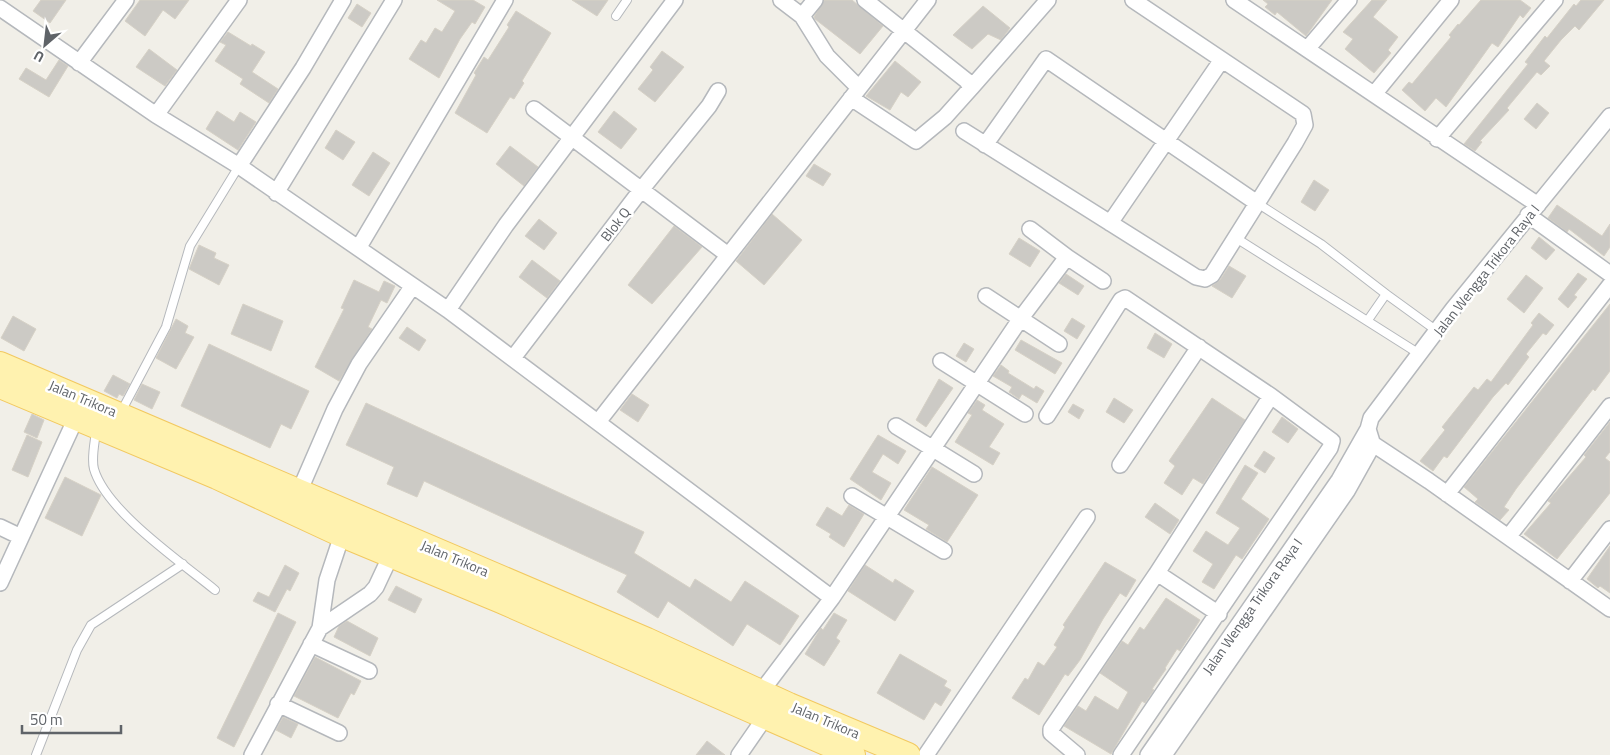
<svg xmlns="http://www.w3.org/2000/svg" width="1610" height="755" viewBox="0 0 1610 755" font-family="'Titillium Web',sans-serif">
  <rect width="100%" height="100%" fill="#f1efe8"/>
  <path fill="#cccac5" stroke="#d6d1c6" d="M41 0H66L50 23 33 11Z
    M140 0H189L175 19 163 10 145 36 125 21Z
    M437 0H473L485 7 475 24 472 22 460 39 439 78 409 59 421 40 426 43 435 28 442 32 455 11Z
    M572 0H608L597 16Z
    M824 0H852L883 26 860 54 815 19 814 17Z
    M1263 0H1332L1306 36 1277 12 1275 15 1265 7 1268 4Z
    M1372 0H1387L1373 17 1398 37 1388 50 1391 53 1374 73 1345 49 1353 39 1343 32Z
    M1481 0H1520L1531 8 1523 18 1520 15 1498 47 1492 43 1446 107 1436 98 1425 111 1402 90 1409 82 1412 84 1451 37 1449 35 1458 24 1459 25Z
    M1581 0H1604L1579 30 1575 26 1561 40 1544 61 1550 66 1541 75 1537 72 1507 108 1509 110 1480 141 1482 142 1475 151 1464 144 1528 64 1525 62 1545 36 1547 38 1574 4 1576 6Z
    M357 4 371 13 362 27 348 18Z
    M983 6 1010 28 1001 40 988 34 972 49 953 35Z
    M516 11 551 33 522 81 524 83 514 99 510 97 487 133 455 113 476 75 474 73 484 57 488 60 509 27 507 25Z
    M228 32 251 46 252 44 265 52 252 72 278 89 269 103 240 84 243 79 215 61 226 45 220 42Z
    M149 49 177 70 165 86 136 67Z
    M662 51 684 67 655 102 638 89 653 70 650 67Z
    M59 60 68 66 49 97 19 79 26 68 46 80Z
    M895 61 921 82 908 97 901 92 890 110 866 96Z
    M1537 103 1549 113 1536 129 1524 119Z
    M217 111 234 122 240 112 256 122 238 150 206 129Z
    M614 111 637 129 621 149 598 132Z
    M336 130 355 142 343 160 325 148Z
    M510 146 538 167 524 186 496 164Z
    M373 152 390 163 369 196 352 185Z
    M814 164 831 174 823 186 806 176Z
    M1314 180 1329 190 1315 211 1301 202Z
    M1557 205 1602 236 1610 224V247L1604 256 1569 229 1567 232 1548 218Z
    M772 214 802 240 764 285 736 261Z
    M539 219 557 233 544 250 525 236Z
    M674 226 702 247 652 304 628 285Z
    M1539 237 1555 250 1546 260 1531 248Z
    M1019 238 1040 251 1030 267 1009 254Z
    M199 245 216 253 214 258 229 265 219 285 189 269Z
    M532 260 560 281 547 298 519 277Z
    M1229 266 1246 276 1232 298 1212 286 1220 280Z
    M1578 273 1587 279 1574 295 1577 297 1568 308 1558 299Z
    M1066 274 1084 286 1078 295 1059 283Z
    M1526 275 1543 288 1524 313 1507 299Z
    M354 280 379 292 384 281 395 286 387 303 381 300 368 327 372 329 339 381 315 367 344 309 341 308Z
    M243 304 283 321 271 351 231 334Z
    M1610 304V371L1595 391 1593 389 1516 489 1504 507 1509 510 1500 520 1475 502 1478 499 1464 487Z
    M1539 313 1554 325 1546 335 1543 333 1526 354 1529 357 1508 385 1506 383 1493 397 1447 458 1444 456 1433 471 1420 461 1445 430 1442 427 1474 387 1478 390 1487 379 1491 382 1533 325 1531 323Z
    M13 316 36 329 24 351 1 338Z
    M1072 318 1085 326 1077 339 1064 331Z
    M176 319 188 326 185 333 194 337 176 369 156 358Z
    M407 327 426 340 419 351 399 338Z
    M1155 333 1172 344 1164 358 1147 348Z
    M1021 340 1062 363 1055 374 1015 350Z
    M964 343 974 349 966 362 956 356Z
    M209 344 309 391 291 429 281 424 270 448 181 406Z
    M1001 365 1009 371 1008 373 1034 389 1036 386 1044 391 1037 403 1022 394 1019 399 1009 392 1012 387 993 376Z
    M113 375 130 384 123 396 119 394 117 398 104 391Z
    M939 379 953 388 926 427 916 420Z
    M142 384 160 392 152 409 134 400Z
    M632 394 649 405 638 422 620 410Z
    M1114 398 1133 410 1124 423 1106 412Z
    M1212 398 1245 420 1203 484 1193 478 1182 495 1164 483 1175 466 1169 461Z
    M977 400 985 405 982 410 1004 424 989 447 1000 453 993 465 955 442 972 415 968 413Z
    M366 403 644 532 634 553 690 588 695 579 731 602 745 581 799 616 780 645 747 624 733 646 668 601 658 618 617 592 627 575 424 481 417 497 387 484 394 467 346 445Z
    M1073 404 1084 410 1079 419 1068 412Z
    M32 414 44 420 37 438 24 432Z
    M1282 417 1298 429 1288 443 1272 432Z
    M1610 422V452L1605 458 1610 462V493L1557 559 1524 534 1551 503 1548 501 1586 457 1584 455Z
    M27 435 42 442 28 477 12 470Z
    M878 435 906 451 898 464 883 454 872 472 891 483 881 500 850 479Z
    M1264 451 1275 458 1265 473 1254 466Z
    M1245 465 1258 473 1241 499 1269 519 1242 559 1236 555 1214 589 1202 582 1213 564 1193 551 1206 531 1228 545 1240 528 1216 513Z
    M932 467 978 495 947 542 926 529 929 525 904 510Z
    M65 477 101 495 82 536 45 518Z
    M1155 503 1179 520 1170 534 1145 517Z
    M849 505 864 514 844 547 829 537 831 534 816 525 827 507 842 516Z
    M1610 546V593L1600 586 1598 588 1587 579Z
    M1105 562 1136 580 1126 597 1120 593 1103 619 1080 660 1068 676 1065 674 1039 715 1012 698 1025 678 1028 680 1038 662 1044 666 1057 647 1054 645 1065 627 1063 625Z
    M285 565 299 573 290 591 287 589 275 612 253 601 258 592 269 597Z
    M865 565 893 583 895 579 914 591 895 621 848 591Z
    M396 586 422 599 415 613 388 600Z
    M1166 598 1200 620 1180 651 1177 649 1165 668 1166 669 1152 689 1154 690 1145 703 1142 701 1111 754 1064 726 1078 706 1086 711 1095 696 1118 710 1128 692 1100 673 1122 641 1128 645 1140 627 1144 630Z
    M278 613 296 622 234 747 217 738Z
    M834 613 847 620 836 638 840 641 824 666 805 654 819 631 821 628 823 630Z
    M347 621 378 638 370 656 334 637 339 626Z
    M900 654 947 681 944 686 951 690 941 706 935 702 924 720 877 693Z
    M315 657 361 681 354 695 351 693 338 718 294 696Z
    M283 717 298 724 291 738 276 730Z
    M707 741 725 755H696Z"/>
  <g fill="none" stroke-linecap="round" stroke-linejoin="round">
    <defs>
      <path id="service" d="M616 16 627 0
        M1257 203 1321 244 1386 294 1368 320
        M1236 238 1421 355
        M1386 294 1437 331
        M121 412 166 327 190 246 239 166
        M96 431C95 442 91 458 94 469 106 511 181 562 215 590
        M36 755 77 650 91 625 183 564"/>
      <path id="minor" d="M781 0 802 16 827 56 859 88
        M1234 0 1538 205
        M0 8 156 115 239 166 448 310 832 598
        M802 16 815 0
        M1308 48 1349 0
        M79 63 126 0
        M971 88 1048 0
        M1375 93 1451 0
        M851 98 916 141 945 117 971 88 967 81 865 0
        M534 109 728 255
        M156 115 239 0
        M964 131 1196 277 1205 279 1212 275 1295 143 1305 125 1303 114 1133 0
        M1437 139 1555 0
        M985 145 1046 59 1257 203
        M239 166 303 68 343 0
        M276 193 394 0
        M1528 215 1610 274
        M1110 223 1221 61
        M359 247 505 0
        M1067 257 1103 281
        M986 296 1059 344
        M448 310 506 225 675 0
        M513 358 641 190 709 106 718 91
        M941 361 1025 414
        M1047 416 1121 300 1125 298 1271 396 1332 441 1330 448 1121 755
        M598 422 928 0
        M896 426 974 474
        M1364 438 1429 481 1610 609
        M1120 465 1199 347
        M299 492 335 409 359 364 412 287
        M1447 494 1610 285
        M852 496 944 551
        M0 527 21 537
        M1509 536 1610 406
        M1157 573 1219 614
        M1570 581 1610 529
        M0 583 76 418
        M320 628 370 594 376 587 391 555
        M311 644 369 671
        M761 692 832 598 1021 318 1067 257 1030 229
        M278 704 339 733
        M252 755 320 628 327 580 342 535
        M739 755 766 716
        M926 755 1087 517
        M1077 755 1051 733V729L1157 573 1271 396
        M1148 755 1339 480 1368 429 1371 418 1453 309 1610 116
        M1164 755 1347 491 1371 448 1372 442 1368 429"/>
      <path id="primary" d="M0 364 647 640 789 705 908 755
        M0 386 217 477 342 535 501 601 853 755"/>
    </defs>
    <use href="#service" stroke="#b5b8bc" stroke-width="10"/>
    <use href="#minor" stroke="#b5b8bc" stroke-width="18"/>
    <use href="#primary" stroke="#f2c960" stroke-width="26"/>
    <use href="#service" stroke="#fff" stroke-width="8"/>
    <use href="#minor" stroke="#fff" stroke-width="15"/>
    <use href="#primary" stroke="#fff2af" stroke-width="24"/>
  </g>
  <g text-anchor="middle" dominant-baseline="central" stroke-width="5" stroke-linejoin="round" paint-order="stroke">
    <g font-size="14" fill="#5f6368" stroke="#fff">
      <text transform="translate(615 224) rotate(-53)">Blok Q</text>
      <text transform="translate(1486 270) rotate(-52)">Jalan Wengga Trikora Raya I</text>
      <text transform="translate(83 398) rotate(23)">Jalan Trikora</text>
      <text transform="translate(455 558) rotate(23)">Jalan Trikora</text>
      <text transform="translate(1252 606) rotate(-55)">Jalan Wengga Trikora Raya I</text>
      <text transform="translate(826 720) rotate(23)">Jalan Trikora</text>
    </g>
  </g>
  <g transform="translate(45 45) rotate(208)" stroke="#ffffff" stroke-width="4" paint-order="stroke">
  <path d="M0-4L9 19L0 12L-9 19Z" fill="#5f6368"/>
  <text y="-8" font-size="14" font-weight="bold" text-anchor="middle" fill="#5f6368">U</text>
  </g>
  <path d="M22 725v8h99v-8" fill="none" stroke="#5f6368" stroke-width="2.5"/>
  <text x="30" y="725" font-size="15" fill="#5f6368" stroke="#ffffff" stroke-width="4" paint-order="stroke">50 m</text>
</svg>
